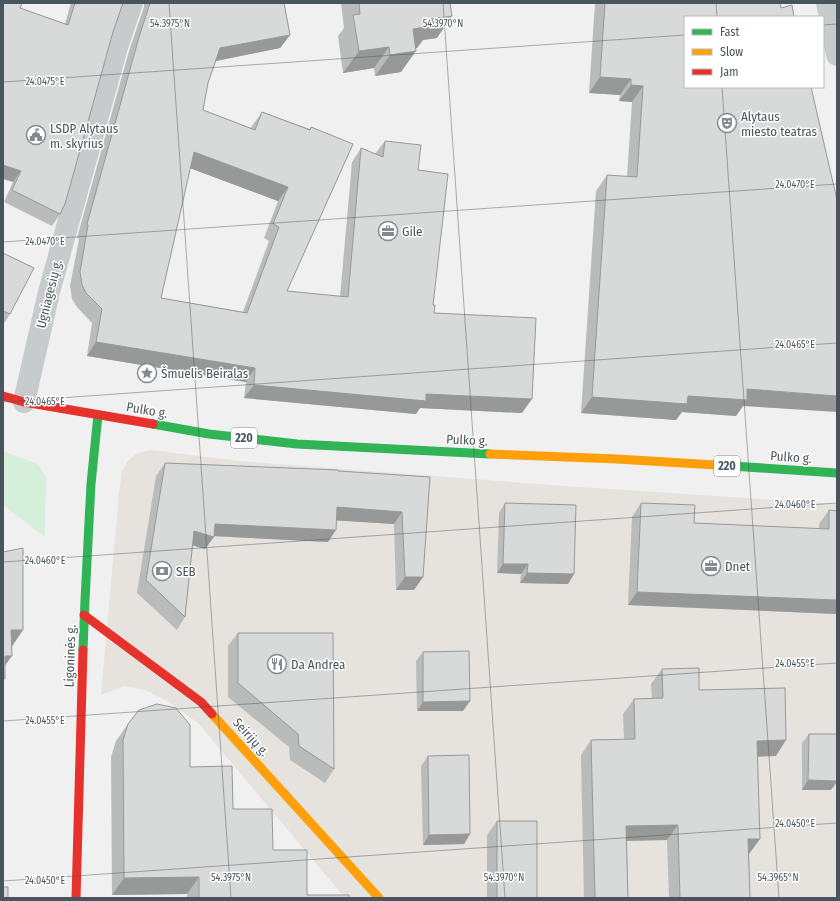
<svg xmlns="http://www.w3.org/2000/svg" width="840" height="901" viewBox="0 0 840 901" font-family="'Fira Sans Condensed',sans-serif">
  <rect width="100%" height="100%" fill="#f1f0f0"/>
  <path fill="#e6e2de" d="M151 450 239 461 565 486 837 504V898H345L198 723 167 701 145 690 124 686 101 695 119 493 122 471 128 461 137 453Z"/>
  <path fill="#d6efdb" d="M3 451 38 464 46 477 45 537 3 505Z"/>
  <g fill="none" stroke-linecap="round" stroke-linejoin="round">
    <path stroke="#c8cbcc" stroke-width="22" d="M827 3 837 55
      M24 402 49 292 117 47 132 3"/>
    <path stroke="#30b455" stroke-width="9" d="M153 424 209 434 297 444 490 454
      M732 466 837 473
      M83 650 85 600 91 484 98 415"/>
    <path stroke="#ff9f0a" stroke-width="9" d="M490 454 617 459 732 466
      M212 714 379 898"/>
    <path stroke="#e5322d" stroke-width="9" d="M3 396 24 402 153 424
      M84 615 201 702 212 714
      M76 898 83 650"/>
  </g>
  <path fill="#babbbb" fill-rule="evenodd" d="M71 3H123L113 32 60 214 52 226 4 202 13 182 20 8 65 24Z
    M144 3H284L290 35 280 48 216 61 208 83 203 110 251 128 252 126 262 112 310 129 311 127 287 291 340 297 352 162 361 148 375 154 385 141 418 170 434 313 522 413 420 408 416 414 244 398 246 382 87 356 92 323 77 307 72 299 70 286 79 239 77 238 129 51 144 7ZM190 168 278 201 264 238 269 241 243 312 161 298Z
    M341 3H450L437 38 423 40 417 48H416L401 72 375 76 374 68 343 73 338 36 344 28Z
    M595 3H780L743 406 736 416 682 412 676 420 581 413 596 191 607 175 627 177 632 102 619 101 620 95 589 93Z
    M3 253 10 314 3 325Z
    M165 463 338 471 430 477 423 577 414 590H396L394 524 337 520 328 542 214 536 205 549 192 545 185 617 177 630 137 593 156 476Z
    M505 503 574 574 568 584 520 583 521 574 497 573 499 513Z
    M641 503 694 523 819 529V524L829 510 837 614 628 605 632 517Z
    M238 633 334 769 325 783 290 760 289 747 228 697V646Z
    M423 652 463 711H417L416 661Z
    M662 669 699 690 776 756H758L749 854 750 898H669L667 840 627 841 628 898H584L581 755 591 740 624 739 623 714 634 699H652L651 684Z
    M128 724 190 767 273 850 307 895 349 898H187V894L112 895 111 757 116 741Z
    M809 734 831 790H802V743Z
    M428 756 470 834 464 844 423 845 421 766Z
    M497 821 537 898H487V835Z"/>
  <path fill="#979898" d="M452 16 437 38 423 40 417 48 398 51 413 29 431 19Z
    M290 35 280 48 211 62 220 48Z
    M389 47 374 68 343 73 359 51Z
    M416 51 401 72 375 76 390 55Z
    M600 77 631 79 620 95 589 93Z
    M631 85 643 86 632 102 619 101Z
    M194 152 288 187 278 201 184 166Z
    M3 165 21 171 13 182 3 179Z
    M96 342 255 368 246 382 87 356Z
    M254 385 426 394 532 399 522 413 420 408 416 414 244 398Z
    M747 389 837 396V412L743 406 736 416 682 412 676 420 581 413 592 397 688 396Z
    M337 507 402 512 394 524 328 520Z
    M215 524 336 530 328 542 212 536 214 537 205 549 185 543 194 531Z
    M503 564H528L521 574 497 573Z
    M527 573 574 574 568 584 520 583Z
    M405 577H423L414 590H396Z
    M637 592 837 600V614L628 605Z
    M11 630H23L11 648Z
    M5 656H12L3 668Z
    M470 701 463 711H417L423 702Z
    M786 740 776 756 747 757 757 741Z
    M808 780 837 781V782L831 790H802Z
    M678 825 667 840 616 841 626 826Z
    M470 834 464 844 423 845 429 835Z
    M748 839H760L749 854 738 855Z
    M199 877 187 894 112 895 124 878Z"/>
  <path fill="#d8d9d9" stroke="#979898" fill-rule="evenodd" d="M3 3H22L20 8 68 25 75 3H123L113 32 65 204 60 214 12 190 21 171 3 165Z
    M150 3H284L290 35 220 48 208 83 203 110 255 130 262 112 310 130 311 127 353 144 287 291 348 297 361 148 383 157 385 141 421 145 418 170 448 174 433 305H435L434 313 536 318 532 399 426 394V401L254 385 255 368 96 342 102 309 86 293 82 285 80 272 88 225 87 224 139 37ZM194 152 288 187 273 224 279 227 247 313 161 298Z
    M359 3H450L452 16 431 19 432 26 413 29 416 51 390 55 389 47 359 51 353 15 360 14Z
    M605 3H780L781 8 792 5 794 17H685V87H811L837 200V396L747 389V400L688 396 687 404 592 397 607 175 637 177 643 86 631 85V79L600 77Z
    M3 253 34 268 10 314 3 311Z
    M165 463 338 470V471L430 477 423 577H405L402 512 337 507 336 530 215 524 214 537 194 531 185 617 146 580Z
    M505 503 576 505 574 574 527 573 528 564H503Z
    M641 503 695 505 694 523 829 529V510L837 511V600L637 592Z
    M23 548V630H11L12 656H5V679H3V552Z
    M238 633H333L334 769 299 746 298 734 238 683Z
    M469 651 470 701 423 702V652Z
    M699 668V690L785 688 786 740 757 741 760 839H748L750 898H680L678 825 626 826 628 898H595L591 740 635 739 634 699 663 698 662 669Z
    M157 704 176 708 190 725V767L232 766 233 809H272L273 850H307V895H349V898H199V877L124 878 123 740 128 724 139 710Z
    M809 734H837V781L808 780Z
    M469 755 470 834 429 835 428 756Z
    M497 821H537V898H497Z
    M3 887H8V898H3Z"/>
  <path fill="none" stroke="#48555c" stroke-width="1" stroke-opacity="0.45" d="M169 3 231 898M443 3 505 898M716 3 717 17M823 25 837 24M3 82 685 35M722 87 779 898M3 242 837 184M3 402 837 343M3 562 837 503M3 721 837 663M3 881 837 823"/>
  <defs>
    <symbol id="theatre-ring" viewBox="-11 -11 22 22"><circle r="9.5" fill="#fff" stroke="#838b90" stroke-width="1.5"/><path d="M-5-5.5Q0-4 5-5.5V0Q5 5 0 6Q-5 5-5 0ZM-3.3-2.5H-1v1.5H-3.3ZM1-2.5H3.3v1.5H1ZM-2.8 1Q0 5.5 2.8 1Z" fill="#838b90"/></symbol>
    <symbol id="civic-ring" viewBox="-11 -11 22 22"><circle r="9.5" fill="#fff" stroke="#838b90" stroke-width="1.5"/><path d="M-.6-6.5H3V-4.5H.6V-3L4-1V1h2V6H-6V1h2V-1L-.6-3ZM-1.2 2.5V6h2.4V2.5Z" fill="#838b90"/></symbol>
    <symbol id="office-ring" viewBox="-11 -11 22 22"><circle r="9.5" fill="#fff" stroke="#838b90" stroke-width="1.5"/><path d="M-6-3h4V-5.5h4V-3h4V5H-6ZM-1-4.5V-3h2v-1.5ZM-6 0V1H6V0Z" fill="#838b90"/></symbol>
    <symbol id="sight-ring" viewBox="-11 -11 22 22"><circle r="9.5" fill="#fff" stroke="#838b90" stroke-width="1.5"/><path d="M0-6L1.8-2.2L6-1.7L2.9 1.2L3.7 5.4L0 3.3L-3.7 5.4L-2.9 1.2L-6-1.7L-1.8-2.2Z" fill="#838b90"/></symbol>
    <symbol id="bank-ring" viewBox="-11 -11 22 22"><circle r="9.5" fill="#fff" stroke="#838b90" stroke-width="1.5"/><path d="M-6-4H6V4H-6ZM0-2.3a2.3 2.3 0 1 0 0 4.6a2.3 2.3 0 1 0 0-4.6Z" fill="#838b90"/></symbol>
    <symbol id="restaurant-ring" viewBox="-11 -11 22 22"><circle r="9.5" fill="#fff" stroke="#838b90" stroke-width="1.5"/><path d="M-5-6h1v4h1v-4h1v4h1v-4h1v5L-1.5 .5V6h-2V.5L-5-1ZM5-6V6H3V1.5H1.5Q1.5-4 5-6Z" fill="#838b90"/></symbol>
  </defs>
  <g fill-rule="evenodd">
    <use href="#theatre-ring" x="716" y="112" width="22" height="22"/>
    <use href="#civic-ring" x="25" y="124" width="22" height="22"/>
    <use href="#office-ring" x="377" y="220" width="22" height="22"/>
    <use href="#sight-ring" x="136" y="362" width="22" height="22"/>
    <use href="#office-ring" x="700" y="555" width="22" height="22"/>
    <use href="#bank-ring" x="151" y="560" width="22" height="22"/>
    <use href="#restaurant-ring" x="266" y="653" width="22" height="22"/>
  </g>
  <g text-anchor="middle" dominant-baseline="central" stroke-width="3" stroke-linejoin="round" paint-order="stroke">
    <g fill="#fff" stroke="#7f888d" stroke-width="1">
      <rect x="231" y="428" width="26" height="20" rx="3"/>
      <rect x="714" y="456" width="26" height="20" rx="3"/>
    </g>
    <g font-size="12" font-weight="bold" fill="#48555c">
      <text x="244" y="438">220</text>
      <text x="727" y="466">220</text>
    </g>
    <g font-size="13" fill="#48555c" stroke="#fff" text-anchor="start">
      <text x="741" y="116">Alytaus<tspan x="741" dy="15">miesto teatras</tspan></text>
      <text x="50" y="128">LSDP Alytaus<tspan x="50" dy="15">m. skyrius</tspan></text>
      <text x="402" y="231">Gile</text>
      <text x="161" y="373">Šmuelis Beiralas</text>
      <text x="725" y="566">Dnet</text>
      <text x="176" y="571">SEB</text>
      <text x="291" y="664">Da Andrea</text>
    </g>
    <g font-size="13" fill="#48555c" stroke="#fff">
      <text transform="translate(49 294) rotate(-76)">Ugniagesių g.</text>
      <text transform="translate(147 410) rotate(10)">Pulko g.</text>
      <text transform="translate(467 440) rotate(3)">Pulko g.</text>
      <text transform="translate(791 457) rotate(4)">Pulko g.</text>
      <text transform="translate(70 656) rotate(-88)">Ligoninės g.</text>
      <text transform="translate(251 737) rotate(48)">Seirijų g.</text>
    </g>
  </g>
  <g font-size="10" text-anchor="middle" fill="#48555c" stroke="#fff" stroke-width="3" stroke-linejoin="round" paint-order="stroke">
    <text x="170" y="27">54.3975°N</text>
    <text x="443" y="27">54.3970°N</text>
    <text x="45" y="85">24.0475°E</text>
    <text x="795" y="188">24.0470°E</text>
    <text x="45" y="245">24.0470°E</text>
    <text x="795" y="348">24.0465°E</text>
    <text x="45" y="405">24.0465°E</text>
    <text x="795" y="508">24.0460°E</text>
    <text x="45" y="564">24.0460°E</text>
    <text x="795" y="667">24.0455°E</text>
    <text x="45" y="724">24.0455°E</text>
    <text x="795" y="827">24.0450°E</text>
    <text x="231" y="881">54.3975°N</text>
    <text x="504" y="881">54.3970°N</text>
    <text x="778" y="881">54.3965°N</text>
    <text x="45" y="884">24.0450°E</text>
  </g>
  <rect width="840" height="901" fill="none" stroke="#48555c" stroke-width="8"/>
  <rect x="684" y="16" width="140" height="72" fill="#ffffff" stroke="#b6bbbe"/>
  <rect x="692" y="29" width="20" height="6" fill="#30b455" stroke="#b6bbbe"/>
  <text x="720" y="36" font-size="12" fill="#48555c">Fast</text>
  <rect x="692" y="49" width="20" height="6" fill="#ff9f0a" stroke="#b6bbbe"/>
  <text x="720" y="56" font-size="12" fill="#48555c">Slow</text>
  <rect x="692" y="69" width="20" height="6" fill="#e5322d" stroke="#b6bbbe"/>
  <text x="720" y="76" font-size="12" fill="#48555c">Jam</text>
</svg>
